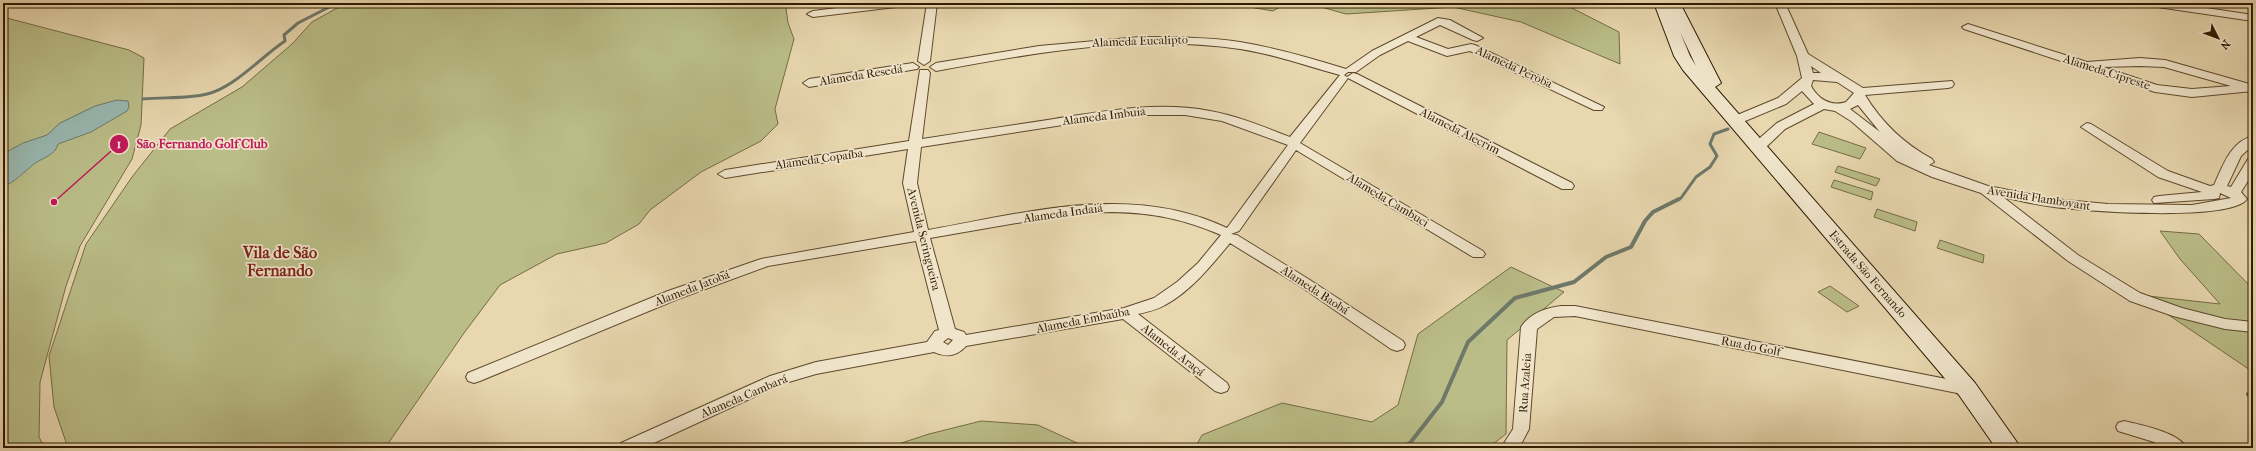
<svg xmlns="http://www.w3.org/2000/svg" width="2256" height="451" viewBox="0 0 2256 451" font-family="'IM FELL French Canon',serif">
  <rect width="100%" height="100%" fill="#e8d7af"/>
  <filter id="stains"><feTurbulence type="fractalNoise" baseFrequency=".005" numOctaves="4"/><feColorMatrix values="0 0 0 0 .2 0 0 0 0 .09 0 0 0 0 .02 0 0 0 .5 -.17"/></filter>
  <radialGradient id="worn" r=".72"><stop offset=".6" stop-color="#630" stop-opacity="0"/><stop offset="1" stop-color="#630" stop-opacity=".3"/></radialGradient>
  <path fill="#babd88" stroke="#756c44" d="M346 3H790L786 9 788 23 794 39 775 109 778 124 761 141 701 172 650 210 639 224 606 243 557 254 500 285 464 333 385 448H68L54 407 49 356 86 244 132 177 170 129 242 87 292 44 312 22Z
    M1226 3H1287L1273 11Z
    M1307 3H1562L1619 32 1620 64 1521 22 1453 7 1346 14Z
    M3 17 129 50 144 58 141 125 132 159 80 246 66 286 40 382 39 437 45 448H3Z
    M1819 132 1866 148 1860 159 1812 144Z
    M1838 166 1880 179 1876 186 1835 172Z
    M1834 180 1873 192 1871 200 1831 187Z
    M1877 209 1917 222 1915 231 1874 217Z
    M2160 231 2199 234 2253 289V372L2139 295 2220 304 2180 259Z
    M1940 240 1984 255 1983 263 1937 248Z
    M1511 267 1564 292 1507 340 1506 434 1488 448H1195L1202 435 1282 403 1372 422 1398 405 1418 334Z
    M1830 286 1859 306 1847 312 1818 292Z
    M981 421 1038 425 1088 448H886L929 434Z"/>
  <path fill="#98b8b1" stroke="#6e796a" d="M117 100 128 101 129 107 127 111 91 132 58 144C56 155 42 158 34 164 23 173 16 181 3 187V154L23 143 47 135 60 123 95 106Z"/>
  <g fill="none" stroke-linecap="round" stroke-linejoin="round">
    <path stroke="#6e796a" stroke-width="3" d="M143 99C164 97 187 99 207 94 234 88 262 56 285 41L284 35 298 23 337 3
      M1677 200 1681 198 1696 177 1710 167 1717 156 1710 144 1714 134 1728 129"/>
    <path stroke="#6e796a" stroke-width="4" d="M2248 394 2253 401
      M1401 448 1410 443 1442 402 1468 342 1515 298 1574 282 1606 257 1631 247 1645 221 1653 212 1679 199"/>
    <defs>
      <path id="street" d="M877 3H909L904 6 813 17 807 14 813 11Z
        M927 3H937L930 61 924 65 918 61Z
        M1775 3H1785L1808 54 1863 88 1952 81 1954 84 1952 87 1948 88 1865 95C1882 123 1903 143 1932 159L1934 162 1929 165 1988 186 2054 199 2108 204 2192 205 2231 198 2220 193 2219 198 2214 199 2154 203 2152 200 2154 197 2159 196 2202 192 2158 177 2081 127 2087 123 2091 124 2168 171 2210 186 2214 185C2223 166 2230 142 2253 136V145L2241 156 2227 186 2231 187 2248 159 2253 158V173L2241 192 2247 199C2231 222 2083 211 2054 207 2037 205 2020 201 2003 197L2078 255 2140 293 2182 308 2225 319 2253 322V332L2225 329 2173 316 2130 301 2068 261 1981 193 1932 177 1897 161 1851 121 1835 111 1824 109 1785 129 1763 150H1753L1752 147 1753 144 1777 123 1814 104 1802 91 1786 104 1738 124 1734 125 1728 121 1730 118 1778 98 1802 78 1797 56ZM1811 66 1821 73H1813ZM1813 80 1837 82 1854 93 1846 102C1831 107 1818 99 1811 86ZM1858 105 1880 132 1850 109Z
        M2146 3H2173L2253 15V21L2151 6Z
        M1438 18 1450 20 1483 38 1477 41 1473 40 1440 25 1416 37 1448 49 1471 44 1475 45 1604 107 1602 110H1594L1470 51 1447 56 1408 41 1380 55 1356 72H1348L1346 69 1372 51Z
        M1968 24 2087 62 2140 58 2165 60 2253 85V91L2192 97 2155 92 1964 29 1962 27ZM2140 66 2164 67 2231 86 2192 89 2157 85 2103 67Z
        M1140 37C1173 37 1207 37 1240 42 1276 48 1311 58 1346 69L1348 72 1344 75 1347 77 1353 73 1357 74 1572 183 1574 186 1572 189H1562L1348 78 1300 143 1483 251 1485 254 1483 257H1473L1296 150 1239 231 1231 234 1237 235 1310 280 1403 341 1405 345 1403 349 1397 351 1391 349 1300 286 1230 243C1211 266 1191 291 1165 305 1157 310 1147 312 1138 314L1227 383 1229 387 1227 391 1221 393 1215 391 1123 319 966 346C957 356 947 358 934 352L816 374 782 384 643 448H618L621 443 770 376 816 362 927 342 935 331 939 330 916 241 768 266 678 299 480 381 474 383 468 381 466 377 468 373 668 291 761 259 914 232 903 183 908 149 725 178 718 174 725 170 909 141 920 70H928L930 73 922 139C966 132 1010 126 1054 119 1105 111 1158 101 1210 111 1238 116 1264 127 1290 137L1340 75C1306 66 1274 54 1240 49 1139 34 1036 52 936 71L930 67 936 63 1039 46ZM1146 115H1185L1222 121 1288 145 1227 228C1132 182 1026 213 928 230L917 183 921 147 1121 116ZM1113 212C1154 213 1183 219 1221 235L1198 263 1177 282 1154 298 1124 308 966 335 964 332 955 329 930 238 1075 213ZM948 338 953 340 948 345 943 342Z
        M913 63 919 67 917 69 809 87 803 83 809 79Z
        M1561 306H1575L1967 383 1973 385 1975 389 1973 393 1967 395 1575 316 1554 317 1537 329 1529 429 1519 448H1501L1513 429 1521 327C1530 313 1546 308 1561 306Z
        M2124 421C2141 425 2178 432 2187 448H2164L2154 442 2118 431 2116 427 2118 423Z"/>
      <path id="secondary" d="M1654 3H1668L1670 6 1676 4 1681 5 1721 83 1715 87 1975 383 2021 448H1996L1959 395 1683 70 1674 56ZM1680 32 1696 66 1690 56Z"/>
    </defs>
    <use href="#street" stroke="#5e492c" stroke-width="2"/>
    <use href="#secondary" stroke="#301a00" stroke-width="2"/>
    <use href="#street" fill="#f0e5cb" fill-rule="evenodd"/>
    <use href="#secondary" fill="#f0e5cb" fill-rule="evenodd"/>
  </g>
  <g text-anchor="middle" dominant-baseline="central" stroke-width="3.5" stroke-linejoin="round" paint-order="stroke">
    <g font-size="12" fill="#301a00" stroke="#f0e5cb">
      <text transform="translate(1140 41) rotate(-2)">Alameda Eucalipto</text>
      <text transform="translate(1514 67) rotate(25)">Alameda Peroba</text>
      <text transform="translate(2107 72) rotate(18)">Alameda Cipreste</text>
      <text transform="translate(861 75) rotate(-9)">Alameda Resedá</text>
      <text transform="translate(1104 116) rotate(-7)">Alameda Imbuia</text>
      <text transform="translate(1460 131) rotate(27)">Alameda Alecrim</text>
      <text transform="translate(819 159) rotate(-8)">Alameda Copaíba</text>
      <text transform="translate(2039 198) rotate(9)">Avenida Flamboyant</text>
      <text transform="translate(1388 200) rotate(31)">Alameda Cambuci</text>
      <text transform="translate(1063 213) rotate(-8)">Alameda Indaiá</text>
      <text transform="translate(924 239) rotate(76)">Avenida Seringueira</text>
      <text transform="translate(1868 274) rotate(49)">Estrada São Fernando</text>
      <text transform="translate(692 288) rotate(-21)">Alameda Jatobá</text>
      <text transform="translate(1315 290) rotate(33)">Alameda Baobá</text>
      <text transform="translate(1083 320) rotate(-11)">Alameda Embaúba</text>
      <text transform="translate(1751 346) rotate(11)">Rua do Golf</text>
      <text transform="translate(1173 350) rotate(38)">Alameda Araçá</text>
      <text transform="translate(1525 383) rotate(-86)">Rua Azaleia</text>
      <text transform="translate(744 396) rotate(-23)">Alameda Cambará</text>
    </g>
    <g font-size="16" font-weight="bold" fill="#7a1f14" stroke="#f0e5cb">
      <text x="280" y="252">Vila de São<tspan x="280" dy="18">Fernando</tspan></text>
    </g>
  </g>
  <path fill="none" stroke="#c2185b" stroke-width="1.5" d="M54 202L119 144"/>
  <g fill="#c2185b" stroke="#f0e5cb" stroke-width="1.5">
    <circle cx="54" cy="202" r="4"/>
    <circle cx="119" cy="144" r="10"/>
  </g>
  <g font-size="12" text-anchor="middle" font-weight="bold" fill="#fff">
    <text x="119" y="148">1</text>
  </g>
  <g font-size="13" text-anchor="middle" font-weight="bold" fill="#c2185b" stroke="#f0e5cb" stroke-width="3.5" stroke-linejoin="round" paint-order="stroke">
    <text x="202" y="148">São Fernando Golf Club</text>
  </g>
  <rect width="2256" height="451" fill="none" stroke="#e8d7af" stroke-width="16"/>
  <rect x="4" y="4" width="2248" height="443" fill="none" stroke="#301a00" stroke-width="2"/>
  <rect x="8" y="8" width="2240" height="435" fill="none" stroke="#301a00"/>
  <g transform="translate(2218 38) rotate(132)" stroke="#f0e5cb" stroke-width="3" paint-order="stroke">
  <path d="M0-3L7 15L0 10L-7 15Z" fill="#301a00"/>
  <text y="-6" font-size="11" font-weight="bold" text-anchor="middle" fill="#301a00">N</text>
  </g>
  <rect width="100%" height="100%" filter="url(#stains)"/>
  <rect width="100%" height="100%" fill="url(#worn)"/>
</svg>
